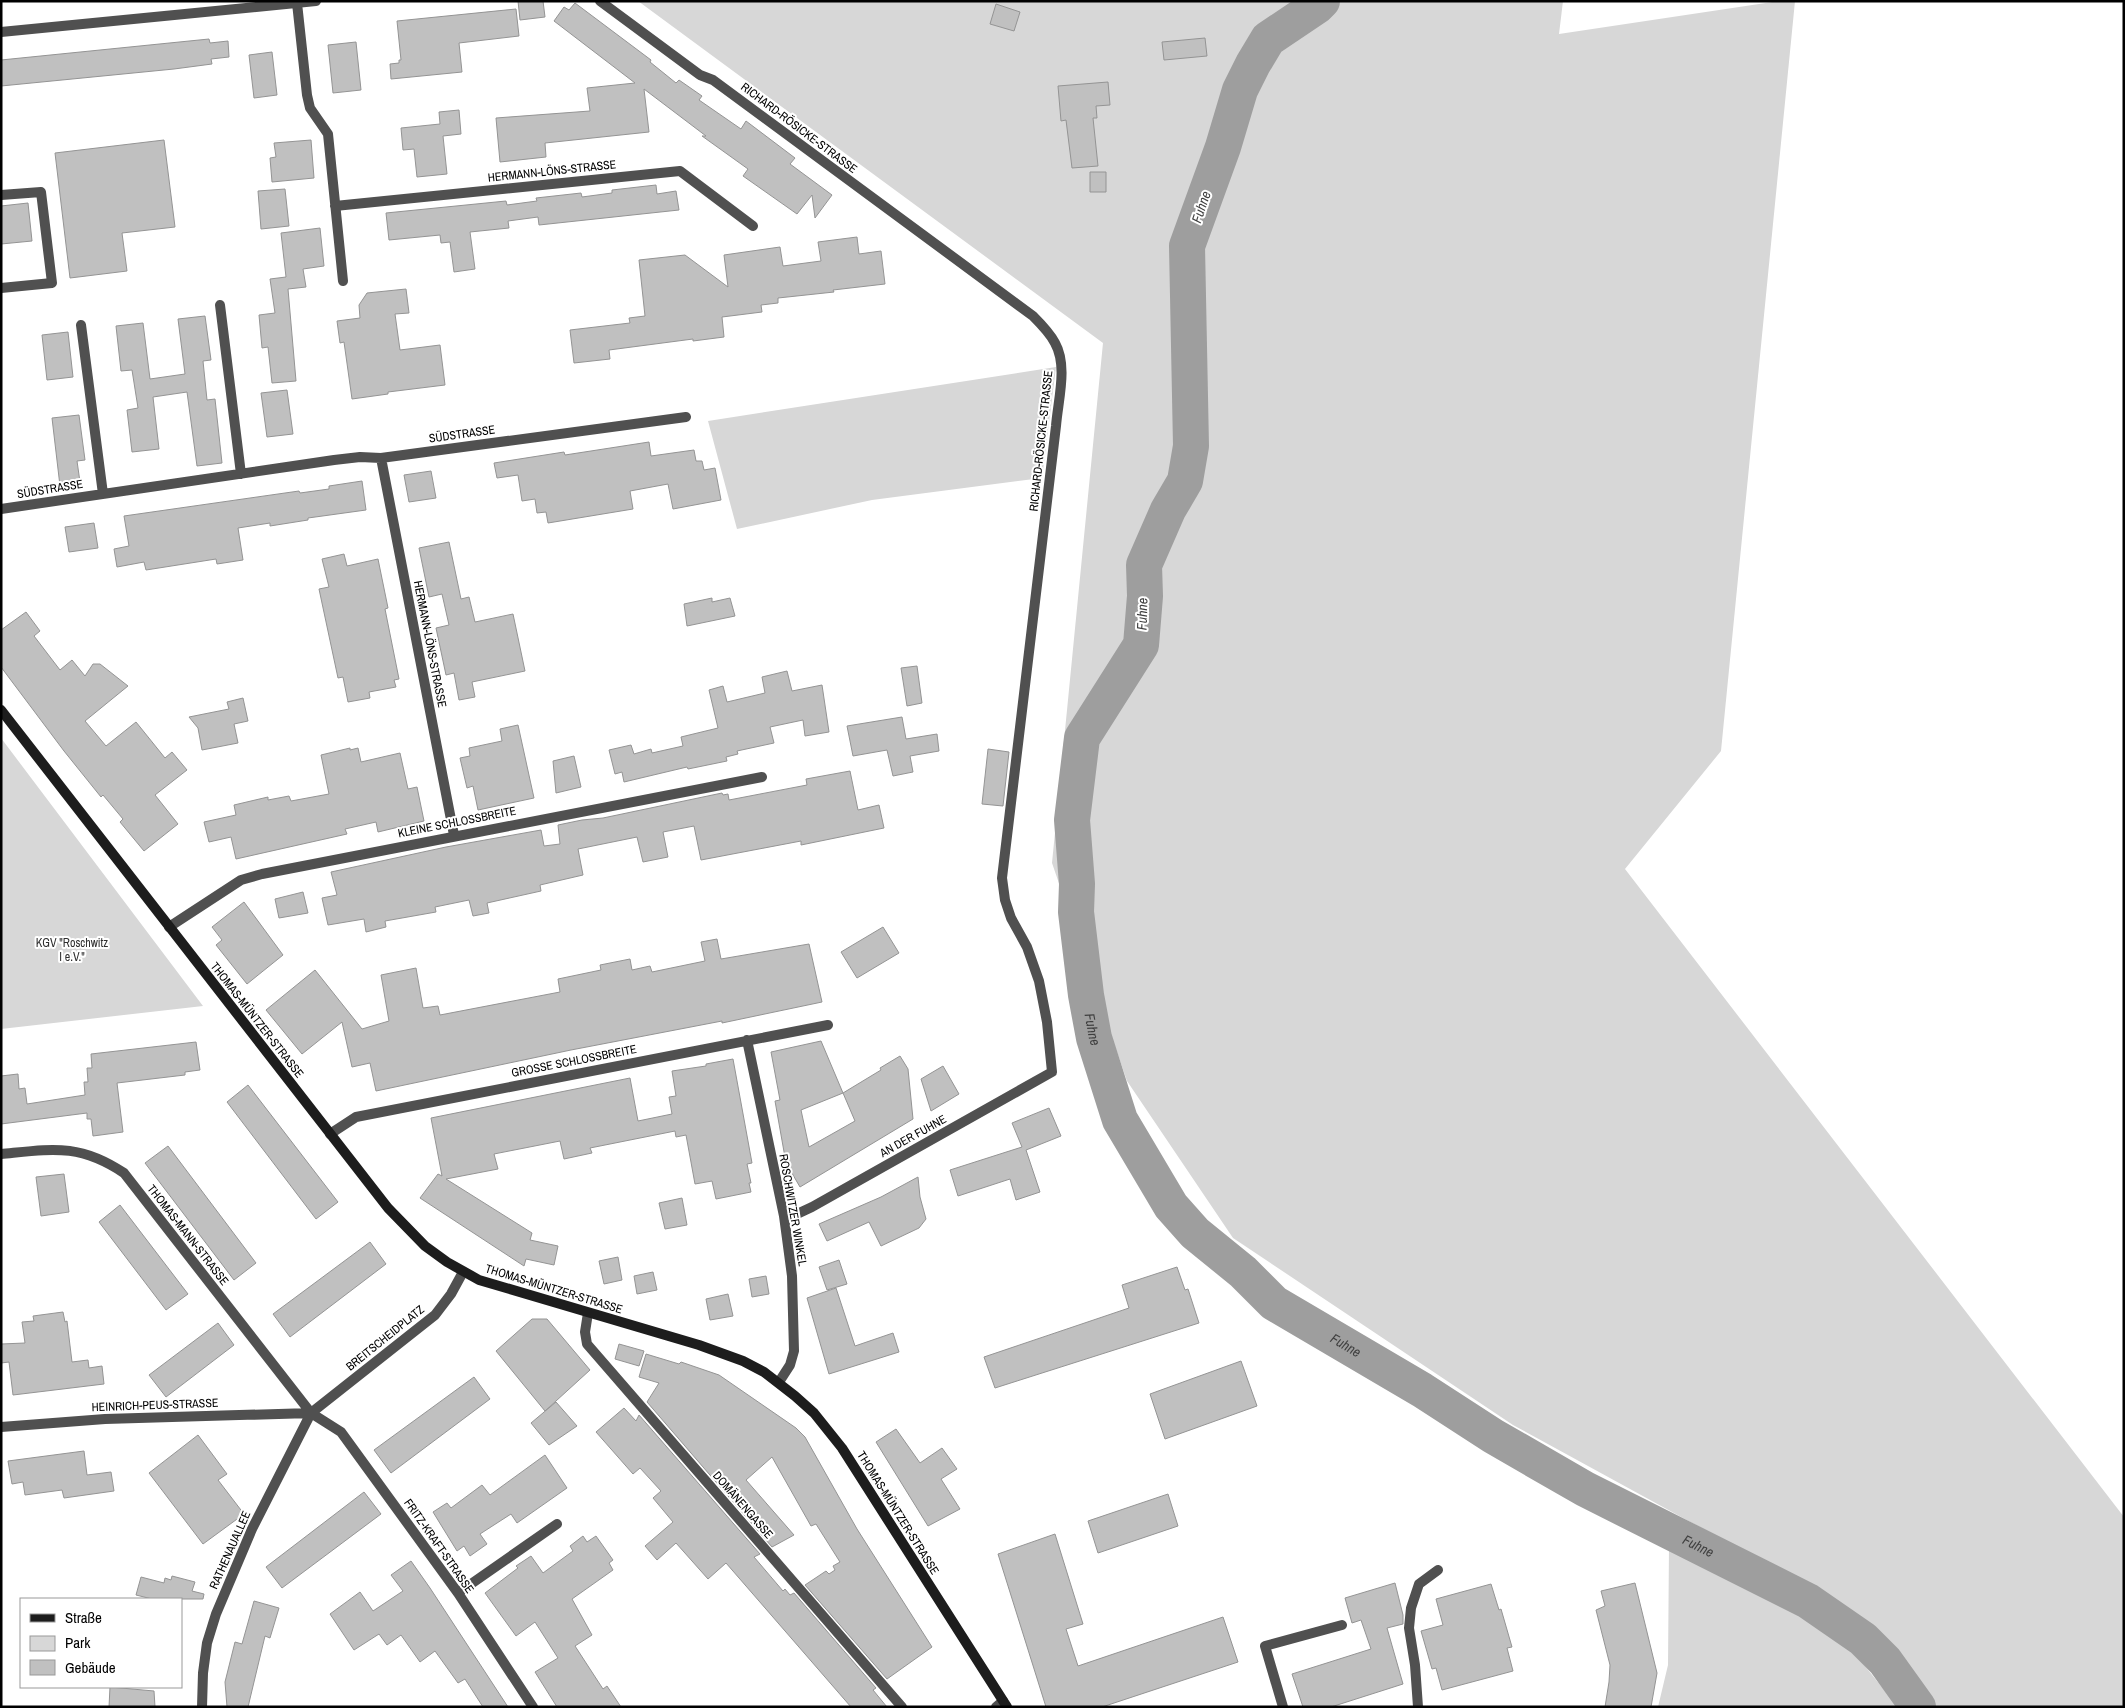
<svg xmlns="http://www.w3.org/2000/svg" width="2125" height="1708" viewBox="0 0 2125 1708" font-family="'Archivo Narrow',sans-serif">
  <rect width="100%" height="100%" fill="#fff"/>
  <path fill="#d7d7d7" d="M638 1H1563L1559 34 1779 1H1795L1721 751 1625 869 2124 1517V1707H1935L1896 1651 1874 1628 1844 1606 1513 1425 1233 1238 1127 1081 1052 863 1103 343Z
    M1056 367 1042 478 872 500 737 529 708 421Z
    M1 738 203 1006 1 1029Z
    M1669 1546 1839 1634 1898 1707H1658L1668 1665Z"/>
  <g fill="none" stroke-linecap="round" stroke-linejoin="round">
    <path stroke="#9e9e9e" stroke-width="36" id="s1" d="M1322 1 1317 6 1268 39 1253 64 1240 90 1223 147 1187 246 1191 446 1185 481 1168 510 1144 565 1145 596 1141 645 1082 738 1072 820 1077 884 1076 912 1086 995 1094 1038 1120 1120 1171 1206 1195 1233 1243 1272 1274 1303 1422 1390 1493 1436 1585 1489 1808 1601 1863 1639 1885 1661 1918 1707"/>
  </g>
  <path fill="#c0c0c0" stroke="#949494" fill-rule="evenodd" d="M518 1H543L545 17 520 20Z
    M575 3 651 60 650 62 676 83 679 80 702 96 699 100 741 129 746 121 795 158 790 164 832 195 815 218 812 195 797 214 743 176 748 169 702 136H706L644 89 649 132 545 143 546 157 500 162 496 118 590 111 587 88 635 83 554 21 564 7 569 10Z
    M996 4 1020 12 1014 31 990 24Z
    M516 9 519 36 459 43 462 72 391 79 390 64 399 63V60H401L397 21Z
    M1205 38 1207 56 1164 60 1162 42Z
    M209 39 210 43 228 41 229 57 211 59 212 64 174 69 1 86V60Z
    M356 42 361 90 333 93 328 45Z
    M272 52 277 95 254 98 249 55Z
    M1108 82 1110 105 1096 106 1097 118H1093L1098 166 1072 168 1066 120 1061 121 1058 86Z
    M459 110 461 134 443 136 447 174 417 177 414 149 403 150 401 128 440 124 439 112Z
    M164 140 175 227 122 233 127 271 70 278 55 153Z
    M311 140 314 178 272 182 270 158 276 157 274 143Z
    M1090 172H1106V192H1090Z
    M656 185 657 194 676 191 679 210 539 225 538 217 508 221 509 228 470 232 475 269 454 272 450 242 441 243 440 235 389 240 386 213 506 201 507 205 537 201 536 198 581 193 582 197 612 193V190Z
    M285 189 289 226 261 229 258 191Z
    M28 203 32 241 1 244V206Z
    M320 228 324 266 303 269 306 287 288 289 296 381 272 383 268 347 262 348 259 315 275 313 270 279 286 277 281 233Z
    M857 237 859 254 881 251 885 284 833 290 834 292 778 298V303L761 305 762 312 722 317 724 337 693 341V339L609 350 610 359 574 363 570 330 630 323 629 318 645 316 639 260 685 255 728 287 724 255 780 247 783 266 821 261 818 242Z
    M406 289 409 313 395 314 400 350 440 345 445 385 388 392V394L352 399 344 342 340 343 337 321 360 318 359 305 367 293Z
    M205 316 211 360 203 361 207 400 215 399 222 463 197 466 187 392 153 397 159 449 132 452 127 410 138 408 132 370 121 371 116 326 143 323 150 379 185 374 178 319Z
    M68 332 73 377 47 380 42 335Z
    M287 390 293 434 267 437 261 393Z
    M79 415 85 460 77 461 80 482 60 486 52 418Z
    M649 442 651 456 694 450 696 461H702L704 470 715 468 721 500 673 509 668 484 630 491 633 509 548 523 546 512 537 513 535 499 522 501 518 475 497 478 494 463 564 452 565 455Z
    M431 471 436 498 409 502 404 475Z
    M362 481 366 510 308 518V520L270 526V523L238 528 243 560 217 564 216 559 146 570 144 562 117 567 114 549 129 546 124 516 299 491 300 493 329 489V486Z
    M94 523 98 548 69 552 65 527Z
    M449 542 461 599 469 597 475 622 513 614 525 671 472 682 475 697 459 700 454 673 446 675 436 628 449 625 442 594 429 597 419 548Z
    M344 554 347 566 378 559 388 608 385 609 399 679 394 680 396 687 369 692 370 698 348 702 343 677 338 678 319 589 329 587 322 559Z
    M712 598V602L730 598 735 616 687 626 684 604Z
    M26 612 40 631 34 636 60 670 72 660 85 676 93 664H100L128 686 85 721 106 746 136 722 165 758 172 752 187 770 155 795 178 824 144 851 120 822 123 819 103 795 101 797 64 751 1 667V630Z
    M917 666 922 703 907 706 901 668Z
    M787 671 792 691 822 685 829 732 805 736 803 720 770 727 774 743 737 751 738 754 726 757 727 761 688 769 687 767 624 782 622 772 615 774 609 750 631 745 634 754 651 749 652 753 683 746 681 737 718 728 709 690 723 686 727 702 765 693 762 677Z
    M243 698 248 721 234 724 238 743 202 750 198 728 189 717 229 709 227 702Z
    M902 717 906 739 937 734 939 751 910 756 913 772 893 776 887 750 853 756 847 726Z
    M518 725 534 798 478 810 473 786 467 788 460 758 470 756 469 748 502 741 500 729Z
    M350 748V750L358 748 361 762 400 753 408 789 417 787 424 821 378 832 376 822 345 829 347 834 236 859 231 837 209 842 204 822 236 815 234 805 268 797V800L289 796 291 801 329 794 321 755Z
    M988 749 1009 752 1003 806 982 804Z
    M574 756 581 787 556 793 553 761Z
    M850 771 858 810 879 805 884 828 801 845V841L701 860 694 826 663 832 668 857 643 862 637 837 578 849 583 875 540 885 541 891 487 903 489 913 473 916 469 900 435 907 436 912 385 921 386 927 366 932 364 919 328 925 322 898 337 895 331 872 446 847 541 830 544 846 560 844 558 825 582 820 603 818 722 793 723 795 728 794 729 800 807 785 806 779Z
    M303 892 308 913 279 918 275 899Z
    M244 902 283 955 247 984 216 945 222 940 212 927Z
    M883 927 899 953 857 978 841 952Z
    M717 939 721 959 809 944 822 1002 722 1023V1021L571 1050 376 1091 370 1063 352 1067 342 1022 302 1054 266 1010 315 970 362 1029 389 1021 381 975 416 968 423 1008 438 1006 440 1015 560 992 558 979 601 970 600 965 630 959 632 970 650 966 652 972 705 961 701 942Z
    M821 1041 843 1093 881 1070 880 1068 900 1056 908 1069 913 1119 800 1187 786 1163 775 1101 780 1100 771 1052ZM843 1093 855 1121 809 1147 801 1110Z
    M196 1042 200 1070 185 1072V1075L117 1083 123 1132 93 1136 91 1119H87V1113L1 1124V1076L18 1074 19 1089 25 1088 27 1104 85 1095 84 1082H88L87 1068H92L91 1054Z
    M733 1059 752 1163 747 1164 751 1183H749L751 1192 716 1199 712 1181 695 1184 686 1135 676 1137 675 1131 590 1148 592 1153 564 1159 560 1141 494 1154 498 1169 446 1179 532 1233 530 1240 558 1246 554 1265 526 1259 524 1266 420 1198 438 1174 442 1176 431 1118 630 1078 638 1121 672 1114 669 1097 676 1096 672 1071 706 1066V1064Z
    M943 1066 959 1094 931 1111 921 1079Z
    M248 1085 338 1202 316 1219 227 1102Z
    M1049 1108 1061 1136 1026 1150 1040 1192 1016 1200 1010 1179 958 1196 950 1170 1022 1147 1012 1123Z
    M168 1146 256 1263 234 1280 145 1163Z
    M64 1174 69 1212 41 1216 36 1177Z
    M918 1177 920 1197 926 1219 919 1228 881 1246 869 1222 827 1241 819 1224 881 1197Z
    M682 1198 687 1225 665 1229 659 1203Z
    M120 1205 188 1294 166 1310 99 1222Z
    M370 1242 386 1264 290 1337 273 1314Z
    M618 1257 622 1280 604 1284 599 1261Z
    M839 1260 847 1284 827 1290 819 1267Z
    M1177 1267 1185 1290 1188 1289 1199 1323 995 1388 984 1357 1129 1308 1122 1285Z
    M653 1272 657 1290 637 1294 634 1276Z
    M766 1276 769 1294 752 1297 749 1279Z
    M836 1288 855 1346 893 1333 899 1352 829 1374 807 1298Z
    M728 1294 733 1316 710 1320 706 1299Z
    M63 1312 65 1322 67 1321 72 1362 88 1360 89 1368 102 1366 104 1384 13 1395 9 1362 1 1363V1344L25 1343 22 1322 34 1321 33 1316Z
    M532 1319H547L590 1370 545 1411 496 1351Z
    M218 1323 234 1345 166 1397 149 1375Z
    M619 1344 644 1351 639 1366 615 1359Z
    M646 1354 679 1364 681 1362 719 1375 796 1428 805 1437 857 1529 932 1647 887 1679 805 1585 826 1571 829 1574 835 1570 833 1566 840 1562 816 1524 811 1526 772 1457 746 1480 794 1535 772 1547 647 1402 659 1383 639 1377Z
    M1241 1361 1257 1406 1165 1439 1150 1394Z
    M474 1377 490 1399 391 1473 374 1450Z
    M556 1402 577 1426 549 1445 531 1423Z
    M624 1408 636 1421 639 1415 760 1554 754 1557 783 1591 785 1589 790 1595 794 1593 876 1688 873 1690 887 1707H851L726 1563 708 1579 676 1543 657 1560 645 1546 673 1522 653 1498 661 1491 640 1468 633 1474 596 1432Z
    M896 1429 920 1463 942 1448 957 1469 941 1479 960 1509 928 1526 876 1442Z
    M198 1435 227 1474 218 1480 244 1514 203 1544 149 1473Z
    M84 1451 87 1475 111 1472 114 1491 64 1498 62 1490 25 1495 23 1482 12 1484 8 1461Z
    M545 1455 567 1488 517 1523 511 1514 480 1534 487 1544 470 1556 464 1546 457 1551 433 1512 447 1503 451 1508 482 1485 490 1495Z
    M364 1492 381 1514 282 1588 266 1567Z
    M1168 1494 1178 1526 1098 1553 1088 1521Z
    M1055 1534 1083 1624 1066 1629 1078 1666 1223 1617 1238 1662 1102 1707H1046L998 1554Z
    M583 1536 587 1542 596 1536 613 1560 609 1563 613 1570 572 1599 592 1635 575 1646 603 1689 607 1686 621 1707H557L535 1672 558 1658 535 1622 516 1636 485 1593 518 1568 516 1566 531 1556 543 1573 573 1551 570 1546Z
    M411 1561 430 1588 508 1707H483L465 1679 458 1683 435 1651 420 1662 401 1635 387 1645 379 1634 354 1650 330 1614 360 1592 373 1611 403 1591 391 1575Z
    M172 1576 195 1582 192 1591 204 1594 203 1599H152L136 1595 141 1577 164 1583 165 1578 171 1580Z
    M1395 1583 1403 1615V1624L1387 1628 1403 1684 1331 1707H1303L1292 1674 1371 1649 1361 1620 1352 1623 1345 1598Z
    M1635 1583 1657 1673 1651 1707H1605L1609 1682 1610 1665 1596 1610 1605 1606 1601 1591Z
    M1491 1584 1499 1610 1501 1609 1512 1647 1507 1648 1513 1671 1442 1690 1436 1668 1432 1669 1421 1631 1443 1625 1436 1599Z
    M254 1601 279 1608 270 1638 265 1636 248 1707H227L225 1682 235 1642 242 1644Z
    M110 1687 154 1691 155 1707H109Z"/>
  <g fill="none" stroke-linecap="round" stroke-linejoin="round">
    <path stroke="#505050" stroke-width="10" d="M1 195 41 192 52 283 1 288
      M1283 1707 1265 1646 1342 1625
      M1418 1707 1415 1665 1409 1628 1411 1608 1419 1584 1438 1570"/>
    <path stroke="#505050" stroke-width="10" d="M600 1 700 75 713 80 1033 316C1041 324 1050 333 1055 343 1068 366 1058 400 1056 426L1002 878 1005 900 1011 918 1027 947 1039 981 1047 1022 1052 1072 812 1207 797 1214 784 1216
      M297 3 307 95 310 108 328 134 343 281
      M1 32 316 1
      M335 206 680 171 753 226
      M220 305 241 474
      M81 325 103 494
      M381 458 454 835
      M1 509 334 460 360 457 381 458 686 417
      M169 927 241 880 262 874 762 777
      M747 1040 784 1216 792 1276 794 1351 790 1365 779 1382
      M330 1134 356 1117 828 1025
      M1 1154C52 1149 79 1143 124 1173L311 1413 341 1432 458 1593 533 1707
      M588 1313 585 1332 587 1344 902 1707
      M1 1427 105 1419 311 1413
      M458 1593 557 1524
      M202 1707 203 1673 207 1643 216 1614 252 1529 311 1413 435 1315 451 1294 463 1272
      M996 1707 1003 1701"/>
    <path stroke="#1d1d1d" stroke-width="10" d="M1 710 388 1208 425 1246 447 1262 479 1280 699 1345 743 1361 764 1372 795 1396 814 1413 842 1448 1007 1707"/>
  </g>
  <g text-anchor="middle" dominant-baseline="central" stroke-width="4" stroke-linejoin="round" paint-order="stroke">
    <g font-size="12" fill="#000" stroke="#fff">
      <text transform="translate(799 128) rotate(37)">RICHARD-RÖSICKE-STRASSE</text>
      <text transform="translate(552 171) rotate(-6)">HERMANN-LÖNS-STRASSE</text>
      <text transform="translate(462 434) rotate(-8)">SÜDSTRASSE</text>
      <text transform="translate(1041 441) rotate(-84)">RICHARD-RÖSICKE-STRASSE</text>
      <text transform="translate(50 489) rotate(-9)">SÜDSTRASSE</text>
      <text transform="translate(430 644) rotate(79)">HERMANN-LÖNS-STRASSE</text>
      <text transform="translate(457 822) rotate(-11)">KLEINE SCHLOSSBREITE</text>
      <text transform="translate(257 1020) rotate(52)">THOMAS-MÜNTZER-STRASSE</text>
      <text transform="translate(574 1061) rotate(-11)">GROSSE SCHLOSSBREITE</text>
      <text transform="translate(913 1136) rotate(-29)">AN DER FUHNE</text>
      <text transform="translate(793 1210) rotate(80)">ROSCHWITZER WINKEL</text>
      <text transform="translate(188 1235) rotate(52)">THOMAS-MANN-STRASSE</text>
      <text transform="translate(554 1289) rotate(17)">THOMAS-MÜNTZER-STRASSE</text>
      <text transform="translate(385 1338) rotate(-39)">BREITSCHEIDPLATZ</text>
      <text transform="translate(155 1405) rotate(-2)">HEINRICH-PEUS-STRASSE</text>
      <text transform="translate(743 1505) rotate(49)">DOMÄNENGASSE</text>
      <text transform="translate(898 1513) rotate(58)">THOMAS-MÜNTZER-STRASSE</text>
      <text transform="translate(439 1546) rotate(55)">FRITZ-KRAFT-STRASSE</text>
      <text transform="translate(230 1550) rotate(-66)">RATHENAUALLEE</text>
    </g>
    <g font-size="12" fill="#2e2e2e" stroke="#fff">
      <text x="72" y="943">KGV "Roschwitz<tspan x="72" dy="14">I e.V."</tspan></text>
    </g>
    <g font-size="14" font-style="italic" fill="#3f3f3f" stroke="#fff">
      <text transform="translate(1201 207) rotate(-71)">Fuhne</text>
      <text transform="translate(1142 614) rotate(-88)">Fuhne</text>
      <text stroke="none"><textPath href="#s1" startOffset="1102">Fuhne</textPath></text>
      <text stroke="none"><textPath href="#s1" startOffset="1522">Fuhne</textPath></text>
      <text stroke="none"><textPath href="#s1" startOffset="1928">Fuhne</textPath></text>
    </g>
  </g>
  <rect width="2125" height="1708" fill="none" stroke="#000000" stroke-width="5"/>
  <rect x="20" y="1598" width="162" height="90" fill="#ffffff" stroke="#999999"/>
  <rect x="30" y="1614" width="25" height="8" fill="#1d1d1d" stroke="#999999"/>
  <text x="65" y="1623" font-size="15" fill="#000000">Straße</text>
  <rect x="30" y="1636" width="25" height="15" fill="#d7d7d7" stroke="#999999"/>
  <text x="65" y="1648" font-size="15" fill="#000000">Park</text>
  <rect x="30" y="1660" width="25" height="15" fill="#c0c0c0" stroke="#999999"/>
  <text x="65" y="1673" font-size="15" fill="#000000">Gebäude</text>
</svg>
